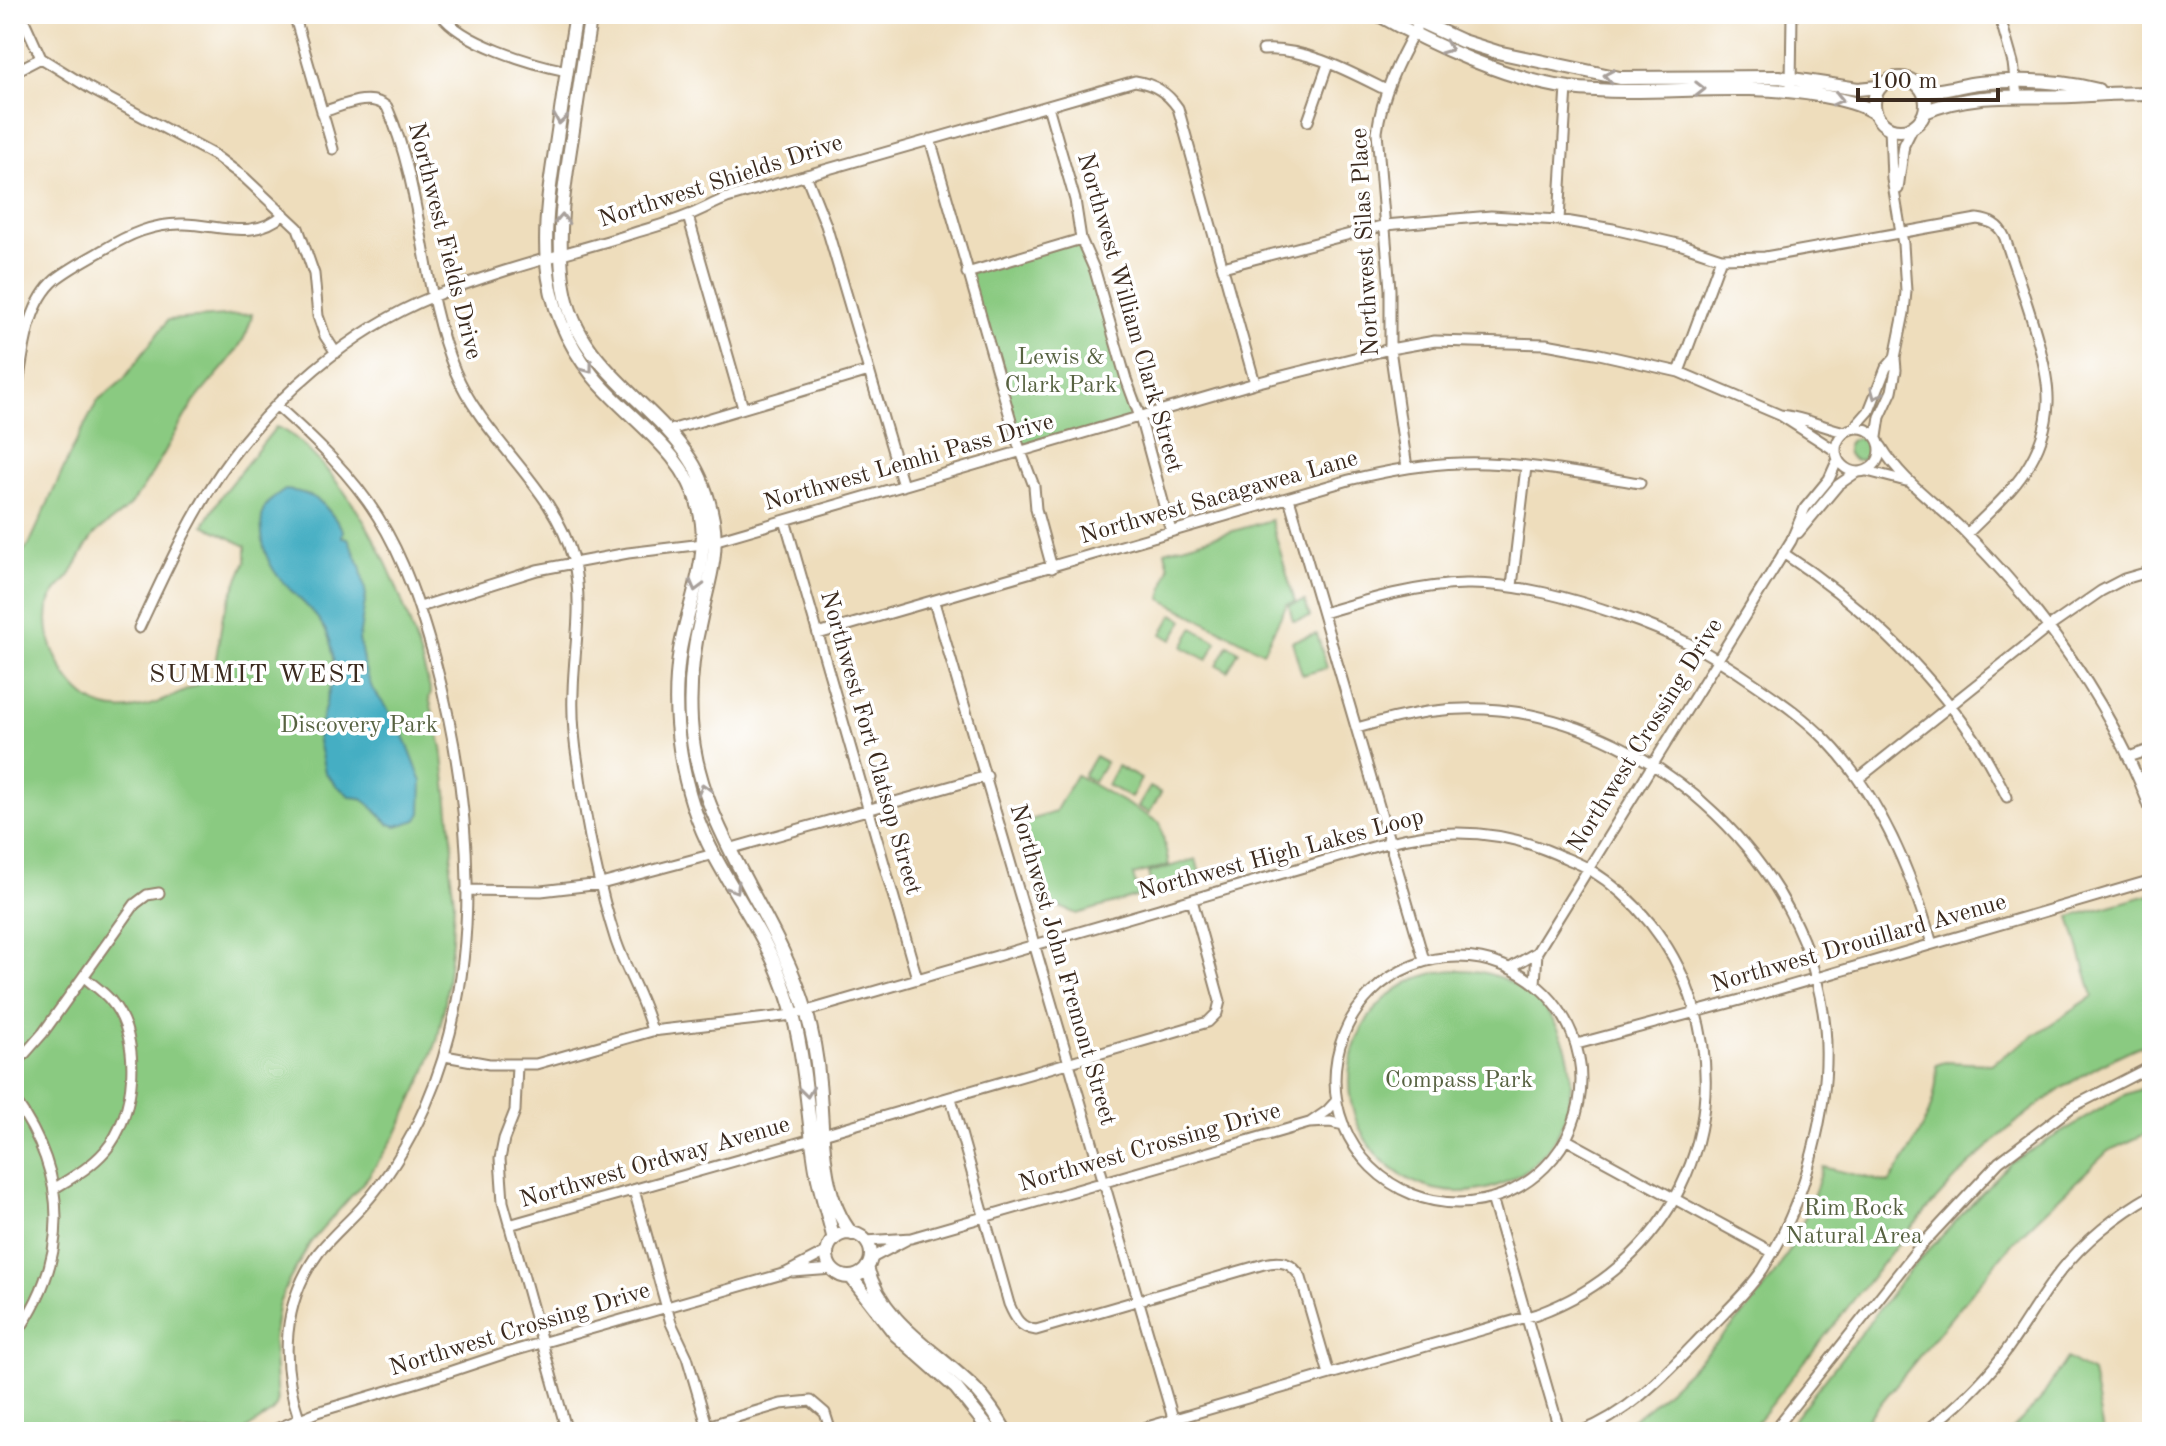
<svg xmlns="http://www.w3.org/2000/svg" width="2166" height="1446" viewBox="0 0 2166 1446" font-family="'Old Standard TT',serif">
  <rect width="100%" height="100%" fill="#fff"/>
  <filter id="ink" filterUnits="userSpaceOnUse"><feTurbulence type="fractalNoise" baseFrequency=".0125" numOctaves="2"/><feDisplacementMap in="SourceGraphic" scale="16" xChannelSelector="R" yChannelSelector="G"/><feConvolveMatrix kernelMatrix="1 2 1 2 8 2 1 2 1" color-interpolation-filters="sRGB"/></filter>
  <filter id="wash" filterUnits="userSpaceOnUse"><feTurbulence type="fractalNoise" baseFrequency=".006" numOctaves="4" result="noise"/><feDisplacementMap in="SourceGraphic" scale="32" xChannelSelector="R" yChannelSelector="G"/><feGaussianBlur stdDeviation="1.8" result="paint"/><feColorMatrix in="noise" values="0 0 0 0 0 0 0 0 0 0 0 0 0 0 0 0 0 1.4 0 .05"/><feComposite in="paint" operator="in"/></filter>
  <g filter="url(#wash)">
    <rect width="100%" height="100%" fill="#eeddbc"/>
    <path fill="#8aca81" stroke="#627a50" stroke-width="2" d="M1081 239 1140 417 1020 451 967 273Z
      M252 314C246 353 209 378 189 410 170 440 154 476 131 504 121 516 105 524 94 535 85 546 79 560 72 572 66 582 54 590 50 601 39 633 62 680 88 699 126 726 178 694 213 677L223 615 246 561V546L204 525 223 493 276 427C292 432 303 445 315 457 379 523 407 606 431 693L429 698 442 747 453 848 450 868 454 901 452 940 445 1003 437 1041 425 1073 397 1133 368 1177 310 1243 287 1284 278 1306 273 1340 277 1404 272 1412 243 1432H14V561L29 545 72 450 97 402 123 380 168 320Z
      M1847 449a11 11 0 1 1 22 0a11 11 0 1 1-22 0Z
      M1271 520 1295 602 1287 604 1263 652 1161 599 1169 567 1165 551Z
      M1305 601 1310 617 1293 621 1289 605Z
      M1173 614 1184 620 1172 640 1162 634Z
      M1193 628 1217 642 1207 660 1183 647Z
      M1317 634 1327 668 1302 675 1292 641Z
      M1228 645 1239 651 1228 671 1217 665Z
      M1095 756 1106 762 1094 782 1083 776Z
      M1117 766 1141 779 1131 798 1107 785Z
      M1076 775 1160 823 1169 865 1133 875 1139 896 1077 914 1045 901 1022 823 1055 812Z
      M1150 787 1161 793 1149 813 1138 807Z
      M1196 859 1202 882 1169 891 1167 885 1152 889 1148 873Z
      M2152 894V1041C2021 1092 1932 1198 1848 1307 1815 1349 1782 1390 1749 1432H1613C1642 1416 1665 1393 1689 1370 1759 1302 1794 1263 1823 1167L1889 1183C1911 1150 1941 1107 1936 1065L1945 1062 1991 1064 2093 996 2070 917Z
      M1349 1081a111 111 0 1 1 222 0a111 111 0 1 1-222 0Z
      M2152 1085V1131L2108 1151 2014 1241 1857 1432H1784L1909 1271 2010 1163 2124 1095Z
      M2067 1358 2092 1373 2103 1432H2009L2039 1402Z"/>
    <path fill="#44aec3" stroke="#406c70" stroke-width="2" d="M285 490C317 492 326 505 343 530L342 537 348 538 360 565 366 595 359 639 364 666 372 688 401 728 422 782 421 813 417 820 397 826 389 824 369 804 360 798 351 797 336 785 325 772 317 737 332 680H336L337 668 334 667C333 655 332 642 326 631 306 594 266 584 262 535 260 508 263 505 285 490Z"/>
  </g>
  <g filter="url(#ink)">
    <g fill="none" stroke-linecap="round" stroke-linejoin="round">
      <defs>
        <path id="minor" d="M21 14 41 58 91 89 214 155 245 178 298 228 314 274 318 316 325 336 336 353
          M294 14 333 149
          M441 14C461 43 532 64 567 71
          M1918 14H1992
          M1999 14 2013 63 2017 96
          M1263 50C1305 47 1350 72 1386 90
          M14 72 41 58
          M1791 84 1792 14
          M1048 106 1075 200 1081 239 1095 271 1126 379 1140 417 1171 531
          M322 112C343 106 369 92 387 107 424 191 420 286 455 371 484 441 554 486 573 559 584 605 574 646 573 692 572 716 574 740 578 764 586 823 598 885 616 941 627 973 644 999 652 1031
          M1308 121 1328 64
          M930 139 1017 441 1034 486 1036 509 1052 568
          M806 175 826 225 903 486
          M1898 189 1904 145 1913 127
          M688 216 743 408
          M1559 220 1567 87
          M1223 267 1385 225 1491 216 1559 220 1613 229 1682 245 1721 258 1765 257 1977 219C1990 221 1999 224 2005 238 2018 280 2050 361 2048 403 2047 428 2039 450 2025 471 2010 494 1987 514 1967 534
          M967 273 1081 239
          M1679 372 1721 258
          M14 406C23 367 23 307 56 279 70 268 87 259 103 250 128 235 153 223 184 224 220 225 254 241 284 214
          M277 406C315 440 351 474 378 517 405 560 420 608 434 657 473 801 486 967 425 1107 409 1143 387 1179 361 1208 347 1223 332 1236 319 1252 282 1301 280 1363 299 1418
          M1780 415 1836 451
          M1836 450a22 22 0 1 1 44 0a22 22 0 1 1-44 0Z
          M1854 428 1869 411 1886 368 1895 358
          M667 431 869 371
          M1877 437 1880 417 1892 391 1896 370 1895 358 1904 313 1906 291 1903 244 1892 179 1890 127
          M1881 446C1903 483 1938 504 1967 534 2046 614 2114 707 2152 814
          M1407 468 1390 349V289L1377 132C1382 95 1398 61 1416 29
          M1867 471 1906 481
          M1289 498 1424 960
          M785 520 917 978
          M1798 533 1838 485 1857 472
          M1783 553C1856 600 1925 666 1974 738 1986 756 1997 777 2007 797
          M1512 586 1526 467
          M934 602 1177 1432
          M420 607 537 570 628 553 703 544 1255 383 1390 349 1435 341 1546 344 1595 353 1679 372 1780 415C1803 417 1823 427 1845 432
          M1323 613C1370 599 1417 585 1466 584 1518 583 1571 598 1620 615 1673 633 1709 652 1755 684 1780 701 1806 719 1827 741 1880 796 1911 871 1932 944
          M139 628C164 575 188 521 221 472 272 398 350 330 434 296 498 270 565 254 631 234 650 228 670 223 689 215 702 210 714 203 727 198L1135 81C1154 84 1167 92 1178 108L1255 383
          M818 634 1349 480C1386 471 1423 464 1460 463 1520 461 1581 474 1640 483
          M1357 728C1405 714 1448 705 1499 710 1658 726 1809 866 1825 1027 1832 1104 1805 1204 1763 1269 1746 1294 1723 1314 1702 1336 1666 1373 1630 1413 1580 1432
          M2129 757 2152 749
          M1858 779 2049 627 2101 591 2124 579 2152 571
          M729 849 987 776
          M466 890 541 891 601 884 714 854
          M1335 1080a123 123 0 1 1 246 0a123 123 0 1 1-246 0Z
          M1510 968 1537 952
          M1535 984 1537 952 1791 541 1805 508 1829 479 1838 459
          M1577 1044 1755 996 2152 880
          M445 1056 489 1064H536L652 1031 793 1015 1390 842C1447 827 1502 830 1556 854 1567 859 1579 863 1589 869 1636 898 1672 943 1690 995 1738 1128 1669 1266 1537 1314L1130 1432
          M517 1065 515 1111 504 1139 500 1159 503 1202 567 1432
          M14 1066 43 1033 135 904 147 895 159 893
          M951 1098 1009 1304C1015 1318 1020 1328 1036 1330L1264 1264C1281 1260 1292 1262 1301 1278L1329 1374
          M14 1099C70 1177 70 1260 14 1337
          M1311 1122 1327 1111 1337 1100
          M823 1134 1208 1022 1217 1013 1220 1001 1192 900
          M1567 1140 1772 1252
          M55 1188C73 1177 91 1167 105 1151 136 1116 143 1038 111 1001 104 992 93 985 84 977
          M634 1190 671 1323 687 1357 709 1432
          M1492 1198 1560 1432
          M509 1225 812 1139
          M866 1241 911 1238 1309 1123 1330 1122 1344 1125
          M870 1259 906 1240
          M793 1272 833 1269
          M269 1432 317 1412 425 1380 506 1353 786 1273 828 1251
          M687 1432 781 1404 811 1401 825 1413 831 1432
          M1773 1432 1916 1251 1999 1162 2072 1107 2152 1066
          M1925 1432C1953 1410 1978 1388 2000 1359 2021 1332 2037 1301 2059 1273 2083 1242 2118 1214 2152 1195"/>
        <path id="major" d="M576 14C569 55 563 97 557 138 543 227 532 300 593 376 629 420 684 450 699 508 712 557 688 603 680 650 675 682 675 717 680 749 685 785 697 823 714 855 738 900 768 940 785 989 805 1045 806 1105 815 1163 819 1190 828 1214 834 1240
          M591 14C584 55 578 96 572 137 564 187 556 237 564 287 577 368 651 398 690 459 702 477 709 499 713 520 719 554 708 584 701 617 693 650 689 686 691 721 697 829 776 910 806 1011 813 1034 817 1058 819 1082 824 1130 819 1194 852 1234
          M1377 14C1430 44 1508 80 1569 88 1652 97 1735 81 1818 95 1837 99 1858 102 1875 113
          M1403 14 1462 41 1497 52 1620 78 1779 77 1858 89 1878 87
          M1874 104a26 26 0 1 1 52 0a26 26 0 1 1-52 0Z
          M1922 90C1941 93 1959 85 1978 83 2018 79 2059 80 2098 90
          M1925 112C1971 91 2023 98 2072 96 2099 94 2125 93 2152 93
          M827 1255a22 22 0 1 1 44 0a22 22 0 1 1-44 0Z
          M867 1267C882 1324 939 1352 977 1391 988 1403 998 1418 1006 1432
          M851 1277 896 1335 956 1388 991 1432"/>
      </defs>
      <use href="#minor" stroke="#94846d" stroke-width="13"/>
      <use href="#major" stroke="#94846d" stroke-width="16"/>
      <use href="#minor" stroke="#fff" stroke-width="9"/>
      <use href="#major" stroke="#fff" stroke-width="12"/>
    </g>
    <defs><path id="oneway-chevron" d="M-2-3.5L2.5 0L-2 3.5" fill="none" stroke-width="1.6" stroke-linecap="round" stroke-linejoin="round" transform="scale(2)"/></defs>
    <g stroke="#a79f9a">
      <use href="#oneway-chevron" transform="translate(1447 48) rotate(22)"/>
      <use href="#oneway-chevron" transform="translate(1609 76) rotate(-170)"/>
      <use href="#oneway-chevron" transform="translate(1700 89) rotate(-1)"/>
      <use href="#oneway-chevron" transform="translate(1838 99) rotate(13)"/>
      <use href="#oneway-chevron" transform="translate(560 119) rotate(99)"/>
      <use href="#oneway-chevron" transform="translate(562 219) rotate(-87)"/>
      <use href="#oneway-chevron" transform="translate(588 368) rotate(53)"/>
      <use href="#oneway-chevron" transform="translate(1876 394) rotate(112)"/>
      <use href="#oneway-chevron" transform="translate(696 586) rotate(105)"/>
      <use href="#oneway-chevron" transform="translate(704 789) rotate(-106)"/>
      <use href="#oneway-chevron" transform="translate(735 888) rotate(59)"/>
      <use href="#oneway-chevron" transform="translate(807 1092) rotate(83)"/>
    </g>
  </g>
  <g text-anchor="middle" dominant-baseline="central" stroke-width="7" stroke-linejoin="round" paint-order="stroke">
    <g font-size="24" fill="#3b2a1e" stroke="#fff">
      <text transform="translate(721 182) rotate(-18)">Northwest Shields Drive</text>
      <text transform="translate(444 241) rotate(76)">Northwest Fields Drive</text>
      <text transform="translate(1366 242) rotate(-93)">Northwest Silas Place</text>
      <text transform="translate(1129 313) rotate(74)">Northwest William Clark Street</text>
      <text transform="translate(909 463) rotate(-16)">Northwest Lemhi Pass Drive</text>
      <text transform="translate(1219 498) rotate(-16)">Northwest Sacagawea Lane</text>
      <text transform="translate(1646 736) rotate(-58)">Northwest Crossing Drive</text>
      <text transform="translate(870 743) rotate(74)">Northwest Fort Clatsop Street</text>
      <text transform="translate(1281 855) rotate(-15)">Northwest High Lakes Loop</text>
      <text transform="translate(1859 944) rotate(-16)">Northwest Drouillard Avenue</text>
      <text transform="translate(1062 965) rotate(74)">Northwest John Fremont Street</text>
      <text transform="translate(1150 1148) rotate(-16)">Northwest Crossing Drive</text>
      <text transform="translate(655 1163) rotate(-16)">Northwest Ordway Avenue</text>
      <text transform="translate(520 1330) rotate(-17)">Northwest Crossing Drive</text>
    </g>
    <g font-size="24" fill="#576241" stroke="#fff">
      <text x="1061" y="358">Lewis &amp;<tspan x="1061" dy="28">Clark Park</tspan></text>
      <text x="359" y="726">Discovery Park</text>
      <text x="1459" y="1081">Compass Park</text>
      <text x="1854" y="1209">Rim Rock<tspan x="1854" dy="28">Natural Area</tspan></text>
    </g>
    <g font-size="26" letter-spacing="2" fill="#3b2a1e" stroke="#fff">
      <text x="258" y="675">SUMMIT WEST</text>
    </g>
  </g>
  <rect width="2166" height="1446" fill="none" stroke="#fff" stroke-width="48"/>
  <path d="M1858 88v12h140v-12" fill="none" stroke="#3b2a1e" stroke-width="4"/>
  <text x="1870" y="88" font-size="24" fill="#3b2a1e" stroke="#ffffff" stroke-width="6" paint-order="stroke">100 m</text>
</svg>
